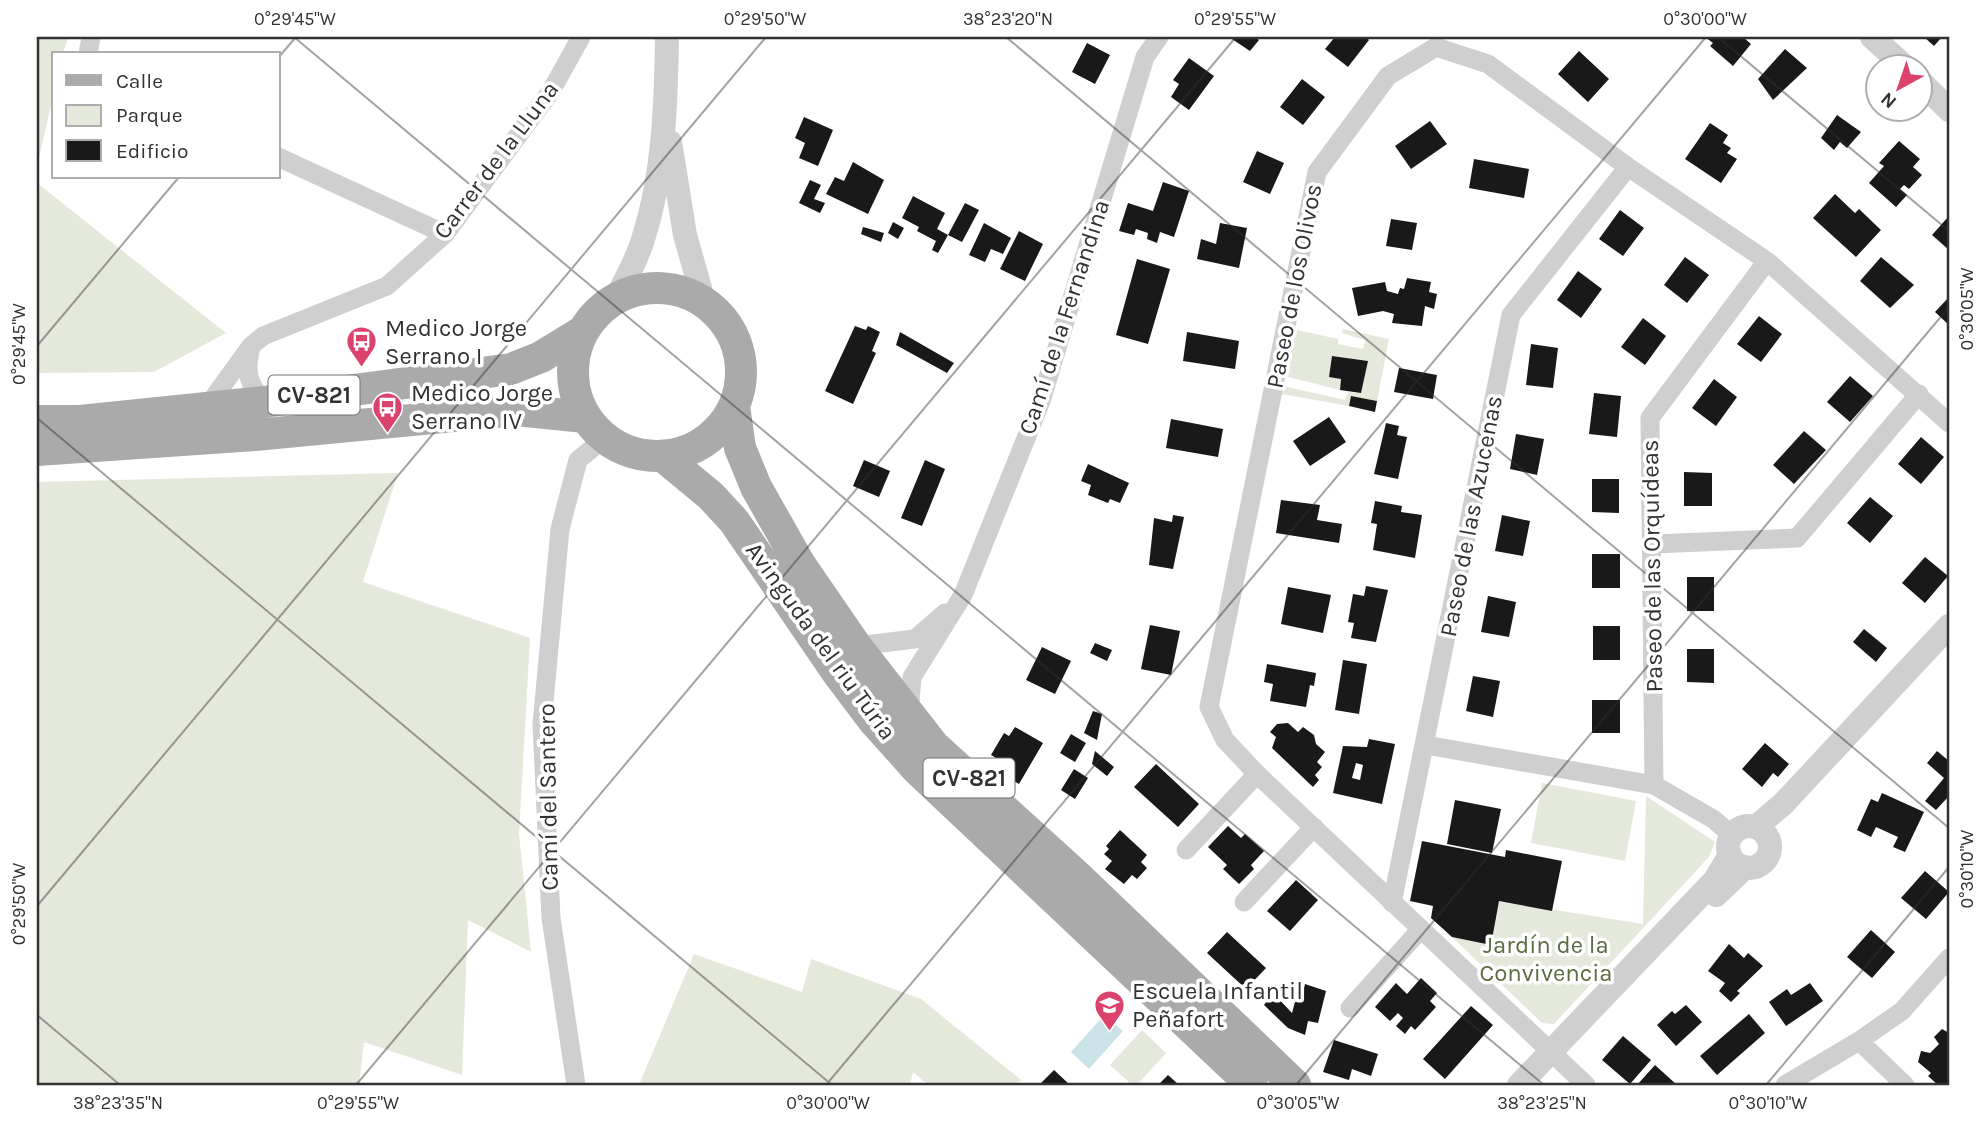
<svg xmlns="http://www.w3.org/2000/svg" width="1986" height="1122" viewBox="0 0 1986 1122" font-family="Karla,sans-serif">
  <rect width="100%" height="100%" fill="#fff"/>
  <path fill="#e5e9dc" d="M37 37H68L63 54H54V93L37 166Z
    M37 183 226 333 154 372 37 373Z
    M1293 329 1338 339V344L1363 349 1365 340 1342 333 1343 329 1389 339 1377 401 1351 396 1349 406 1282 394 1283 386 1345 400 1348 392 1360 393 1367 361 1333 356 1329 376 1341 379 1340 390 1285 376Z
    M398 473 363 582 530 638 519 834 531 952 468 920 462 1075 364 1042 359 1085H37V482Z
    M1542 783 1636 801 1625 861 1531 843Z
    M1646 796 1715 842 1709 857 1554 1024 1542 1023 1452 937 1491 945 1499 901 1643 924Z
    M694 954 802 992 811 959 921 999 1021 1080 1016 1085H928L913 1072 910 1085H639Z
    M1142 1030 1166 1053 1137 1085H1132L1110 1065Z"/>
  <path fill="#cae2e8" d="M1104 1015 1123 1031 1089 1069 1071 1052Z"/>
  <path fill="#191919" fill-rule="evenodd" d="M1229 37H1255L1259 40 1250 51Z
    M1335 37H1366L1369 40 1348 67 1325 49Z
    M1705 37H1743L1751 44 1733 66 1710 46 1713 43Z
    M1924 37H1942L1934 46Z
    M1087 43 1110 55 1095 84 1072 72Z
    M1785 49 1807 68 1773 100 1758 79Z
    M1579 51 1609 79 1588 102 1558 74Z
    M1189 58 1214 76 1189 110 1171 97 1179 84 1173 80Z
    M1302 79 1325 97 1303 125 1280 107Z
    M1837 115 1861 132 1847 148 1840 142 1834 150 1821 138Z
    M804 117 833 130 818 166 799 158 805 143 795 138Z
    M1430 121 1447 144 1411 169 1395 146Z
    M1710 123 1728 135 1723 143 1731 148 1727 153 1737 159 1721 183 1685 159Z
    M1899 141 1920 159 1913 167 1922 175 1909 189 1904 185 1900 189 1907 195 1896 207 1869 183 1884 166 1879 163Z
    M1257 151 1284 163 1270 194 1243 182Z
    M1474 159 1529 169 1524 198 1469 188Z
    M853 162 884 180 868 214 826 194 835 177 844 181Z
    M810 180 821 185 814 199 825 203 820 213 799 203Z
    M1163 182 1189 191 1174 237 1160 232 1157 243 1147 239 1148 233 1136 229 1134 235 1119 231 1128 203 1153 211Z
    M1835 194 1855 213 1859 209 1881 230 1856 257 1813 218Z
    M913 196 945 213 937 229 948 235 938 253 932 250 936 241 917 231 919 227 902 218Z
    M965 203 979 210 962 242 948 235Z
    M1620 210 1644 228 1623 256 1599 239Z
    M1949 216V250L1932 235Z
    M1391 219 1417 223 1412 250 1386 246Z
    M893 222 904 228 898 239 888 233Z
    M984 223 1011 238 1003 254 991 249 985 262 969 255Z
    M1220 223 1247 228 1239 268 1197 259 1201 239 1216 244Z
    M863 227 884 233 881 242 861 234Z
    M1019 231 1043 244 1025 281 1000 269Z
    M1685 257 1709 275 1687 303 1664 285Z
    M1881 257 1914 285 1890 308 1860 281Z
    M1137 259 1170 269 1148 344 1116 335Z
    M1578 271 1602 289 1581 318 1557 300Z
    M1407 278 1431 282 1429 292 1437 294 1434 309 1425 306 1422 326 1392 323 1394 314 1383 311 1358 316 1352 288 1385 282 1387 291 1398 294 1400 288 1404 289Z
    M1949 297V325L1935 312Z
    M1759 316 1782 334 1761 362 1737 344Z
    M1643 318 1666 336 1645 365 1621 347Z
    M855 326 866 330 868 326 880 332 872 351 876 353 853 404 825 391Z
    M900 332 954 363 947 373 896 345Z
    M1187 332 1239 341 1235 369 1183 361Z
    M1531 344 1558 348 1553 388 1526 385Z
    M1332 356 1368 361 1361 393 1340 390 1341 379 1329 377Z
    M1399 368 1437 375 1433 399 1394 392Z
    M1850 376 1873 396 1850 422 1827 402Z
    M1714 379 1737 397 1716 426 1692 408Z
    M1594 393 1621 396 1617 437 1589 434Z
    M1351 396 1377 401 1375 412 1349 406Z
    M1329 417 1346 442 1310 466 1293 441Z
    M1171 419 1223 429 1218 457 1166 448Z
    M1386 423 1399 426 1397 435 1407 437 1398 479 1374 474Z
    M1804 431 1826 450 1794 484 1773 465Z
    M1516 434 1544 439 1537 475 1510 469Z
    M1921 437 1944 457 1921 484 1898 464Z
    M864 460 890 471 879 497 853 486Z
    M925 460 945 469 922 526 901 518Z
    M1088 464 1129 483 1120 503 1110 499 1108 503 1088 495 1091 485 1081 481Z
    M1684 472 1712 473V506H1684Z
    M1592 479H1619V513L1592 512Z
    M1870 497 1893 516 1870 543 1847 523Z
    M1281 500 1320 505 1317 520 1342 524 1339 543 1276 533Z
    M1375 501 1402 506 1401 512 1422 515 1415 558 1373 550 1377 524 1371 523Z
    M1173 515 1184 517 1173 569 1149 565 1154 518 1172 522Z
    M1502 515 1530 521 1523 556 1495 551Z
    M1592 554H1620V588H1592Z
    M1925 557 1948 576 1925 603 1902 583Z
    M1687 577H1714V611H1687Z
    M1366 586 1388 590 1376 642 1351 638 1354 623 1348 622 1353 594 1364 596Z
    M1288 587 1331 595 1323 633 1281 624Z
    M1488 596 1516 602 1509 637 1481 632Z
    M1150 625 1180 631 1171 675 1141 669Z
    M1593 626H1620V660H1593Z
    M1864 629 1887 648 1876 662 1853 642Z
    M1095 643 1112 650 1107 661 1090 653Z
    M1042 647 1071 661 1055 694 1026 680Z
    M1687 649H1714V683L1687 682Z
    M1343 660 1367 664 1359 714 1335 710Z
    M1267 664 1316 673 1314 686 1310 685 1306 707 1270 701 1273 684 1264 682Z
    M1473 676 1500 681 1493 717 1466 711Z
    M1592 700H1620V733H1592Z
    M1093 711 1102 714 1097 740 1084 733Z
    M1288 723 1298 732 1303 727 1314 735 1316 744 1325 752 1317 762 1322 767 1315 775 1319 780 1313 787 1272 748 1276 737 1270 732 1277 724Z
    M1015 727 1043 743 1019 784 1002 774 1008 765 991 755 1004 733 1009 736Z
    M1071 734 1086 743 1075 762 1060 753Z
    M1369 739 1395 744 1382 804 1333 793 1343 746 1367 747ZM1356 763 1363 765 1360 780 1352 778Z
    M1765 743 1789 764 1778 777 1773 773 1762 787 1742 769Z
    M1095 751 1114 767 1107 776 1092 764Z
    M1937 751 1949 761V796L1936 810 1925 801 1944 778 1927 763Z
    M1156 764 1199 804 1178 827 1134 787Z
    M1074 769 1088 778 1075 799 1061 790Z
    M1882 793 1924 812 1905 852 1893 847 1898 837 1876 827 1871 837 1857 830 1871 799 1878 802Z
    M1455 800 1501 809 1492 853 1447 844Z
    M1228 826 1241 838 1245 834 1264 851 1251 865 1254 869 1239 884 1223 869 1227 865 1208 847Z
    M1120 830 1147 855 1141 862 1147 868 1137 879 1132 875 1124 884 1105 869 1112 861 1104 854 1109 849 1106 846Z
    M1422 841 1505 857 1506 850 1562 861 1552 911 1499 901 1491 945 1452 937 1431 918 1433 906 1410 901Z
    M1925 871 1949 892 1926 919 1901 898Z
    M1296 880 1318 900 1290 931 1267 911Z
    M1871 930 1895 952 1872 978 1847 957Z
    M1227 932 1266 968 1246 989 1207 953Z
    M1729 944 1744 958 1748 953 1763 966 1737 991 1740 993 1731 1002 1719 991 1725 983 1708 971Z
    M1421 978 1437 993 1430 1001 1436 1007 1415 1030 1411 1026 1405 1034 1396 1026 1403 1018 1398 1013 1390 1021 1375 1007 1396 983 1407 994Z
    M1810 983 1823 1001 1786 1026 1769 1002 1787 989 1791 995Z
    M1305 984 1326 991 1318 1023 1308 1021 1305 1035 1288 1028 1264 1005 1273 993 1292 1013 1296 998 1301 1000Z
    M1686 1005 1702 1022 1676 1046 1657 1025 1672 1011 1675 1014Z
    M1471 1006 1493 1025 1445 1079 1423 1059Z
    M1749 1014 1765 1033 1717 1075 1700 1056Z
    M1942 1029 1949 1033V1085H1938L1928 1076 1931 1073 1918 1062 1921 1051 1930 1053 1939 1044 1934 1037Z
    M1623 1036 1651 1060 1630 1084 1602 1060Z
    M1334 1040 1378 1054 1371 1076 1352 1069 1349 1080 1323 1072Z
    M1655 1065 1677 1085H1637Z
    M1054 1070 1070 1085H1039Z
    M1168 1075 1179 1085H1158Z"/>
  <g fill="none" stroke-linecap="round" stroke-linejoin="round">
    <path stroke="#cfcfcf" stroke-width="19" d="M88 54 91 37
      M278 157 445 234
      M250 351C245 374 249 384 264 402
      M206 408 251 346 263 336 387 286 445 234 551 91 581 37
      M1653 544 1797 538 1919 394
      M856 646 915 639 945 613
      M909 715 912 677 963 595 1041 401 1145 57 1159 37
      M1426 745 1654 785 1713 819 1732 835
      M1654 785 1650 418 1767 261
      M1186 850 1257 774
      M1244 902 1314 827
      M1392 903 1511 315 1628 167
      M1350 1008 1420 930
      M1859 1041 1905 1085
      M576 1085 551 918 542 724 560 529 578 460 605 438
      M1586 1085 1257 774 1225 740 1209 707 1317 172 1388 76 1436 47 1488 64 1628 167 1767 261 1949 423
      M1785 1085 1859 1041 1902 1011 1949 958"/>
    <path stroke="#cfcfcf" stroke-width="24" d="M1872 37 1904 66
      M1920 81 1949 110
      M670 142 685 235 704 302
      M615 301C625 280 638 259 644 236 664 172 666 103 667 37
      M1728 847a21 21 0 1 1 42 0a21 21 0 1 1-42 0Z
      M1756 827 1783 804 1949 626
      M1716 895 1745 867
      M1519 1085 1715 880 1730 855"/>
    <path stroke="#aaa" stroke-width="32" d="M573 372a84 84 0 1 1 168 0a84 84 0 1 1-168 0Z
      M734 406 740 448 756 487 799 563 856 646 934 746 1076 875 1295 1085
      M37 421H80L264 402 511 369 541 357 582 332
      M37 450 255 435 516 410 585 417
      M665 458 711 496 734 521 837 672 874 721 917 769 1252 1085"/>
  </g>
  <path fill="none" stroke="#323232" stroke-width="2" stroke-opacity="0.45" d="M294 37 1544 1085M1006 37 1949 828M1718 37 1949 231M278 58 296 37M37 346 179 177M37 418 832 1085M37 906 766 37M37 1015 120 1085M356 1085 1236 37M826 1085 1706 37M1296 1085 1949 307M1766 1085 1949 867"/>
  <defs>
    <symbol id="bus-pin" viewBox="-11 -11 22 30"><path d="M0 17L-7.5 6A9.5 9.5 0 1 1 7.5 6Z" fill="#db426c" stroke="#fff"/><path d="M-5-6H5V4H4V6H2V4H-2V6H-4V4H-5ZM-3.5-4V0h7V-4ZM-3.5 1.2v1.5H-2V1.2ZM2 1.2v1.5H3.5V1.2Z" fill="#fff"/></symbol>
    <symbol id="school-pin" viewBox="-11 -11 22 30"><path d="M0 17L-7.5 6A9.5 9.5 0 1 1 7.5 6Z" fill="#db426c" stroke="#fff"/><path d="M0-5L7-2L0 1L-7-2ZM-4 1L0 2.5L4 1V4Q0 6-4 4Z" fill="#fff"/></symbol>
  </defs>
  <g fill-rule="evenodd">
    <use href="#bus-pin" x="344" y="324" width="35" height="47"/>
    <use href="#bus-pin" x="370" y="390" width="35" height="47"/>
    <use href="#school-pin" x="1092" y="988" width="35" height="47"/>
  </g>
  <g text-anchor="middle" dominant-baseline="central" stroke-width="7" stroke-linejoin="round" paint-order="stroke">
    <g fill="#fff" stroke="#707070" stroke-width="2">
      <rect x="268.5" y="375.5" width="91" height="39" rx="5"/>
      <rect x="923.5" y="758.5" width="91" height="39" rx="5"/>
    </g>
    <g font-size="23" font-weight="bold" fill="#323232">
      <text x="314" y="395">CV-821</text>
      <text x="969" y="778">CV-821</text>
    </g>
    <g font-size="24" fill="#323232" stroke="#fff">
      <text transform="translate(496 160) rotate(-53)">Carrer de la Lluna</text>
      <text transform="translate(1294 286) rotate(-79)">Paseo de los Olivos</text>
      <text transform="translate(1064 317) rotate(-72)">Camí de la Fernandina</text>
      <text transform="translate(1471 516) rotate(-79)">Paseo de las Azucenas</text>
      <text transform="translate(1652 566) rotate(-91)">Paseo de las Orquídeas</text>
      <text transform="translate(821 641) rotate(54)">Avinguda del riu Túria</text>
      <text transform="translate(548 797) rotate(-91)">Camí del Santero</text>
    </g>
    <g font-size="24" fill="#323232" stroke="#fff" text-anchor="start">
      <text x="385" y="328">Medico Jorge<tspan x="385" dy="28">Serrano I</tspan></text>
      <text x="411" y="393">Medico Jorge<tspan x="411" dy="28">Serrano IV</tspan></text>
      <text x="1132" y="991">Escuela Infantil<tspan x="1132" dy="28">Peñafort</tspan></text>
    </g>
    <g font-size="24" fill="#5e6c41" stroke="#fff">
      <text x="1546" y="945">Jardín de la<tspan x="1546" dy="28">Convivencia</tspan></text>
    </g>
  </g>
  <rect width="1986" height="1122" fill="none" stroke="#ffffff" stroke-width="77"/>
  <rect x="52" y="52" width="228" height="126" fill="#ffffff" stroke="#adadad" stroke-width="2"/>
  <rect x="66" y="75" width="35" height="10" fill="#aaaaaa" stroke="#adadad" stroke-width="2"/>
  <text x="116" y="88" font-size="21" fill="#323232">Calle</text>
  <rect x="66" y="105" width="35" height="21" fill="#e5e9dc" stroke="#adadad" stroke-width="2"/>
  <text x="116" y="122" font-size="21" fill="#323232">Parque</text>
  <rect x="66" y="140" width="35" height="21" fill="#191919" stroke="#adadad" stroke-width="2"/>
  <text x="116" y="158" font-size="21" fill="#323232">Edificio</text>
  <g transform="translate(1899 88) rotate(220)"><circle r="33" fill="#ffffff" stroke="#adadad" stroke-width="2"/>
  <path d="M0-5L12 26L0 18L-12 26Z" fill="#db426c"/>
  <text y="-10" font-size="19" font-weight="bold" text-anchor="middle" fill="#323232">N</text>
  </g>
  <rect x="38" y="38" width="1910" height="1046" fill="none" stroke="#323232" stroke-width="2.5"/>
  <g font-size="18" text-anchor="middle" fill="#323232">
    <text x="295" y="25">0°29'45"W</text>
    <text x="765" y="25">0°29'50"W</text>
    <text x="1008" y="25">38°23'20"N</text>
    <text x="1235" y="25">0°29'55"W</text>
    <text x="1705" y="25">0°30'00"W</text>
    <text transform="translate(1967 309) rotate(-90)" y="6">0°30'05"W</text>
    <text transform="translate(19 344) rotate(-90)" y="6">0°29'45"W</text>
    <text transform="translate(1967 869) rotate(-90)" y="6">0°30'10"W</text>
    <text transform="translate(19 904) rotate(-90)" y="6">0°29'50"W</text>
    <text x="118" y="1109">38°23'35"N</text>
    <text x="358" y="1109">0°29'55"W</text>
    <text x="828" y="1109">0°30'00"W</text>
    <text x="1298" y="1109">0°30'05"W</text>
    <text x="1542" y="1109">38°23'25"N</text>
    <text x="1768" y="1109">0°30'10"W</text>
  </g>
</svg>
